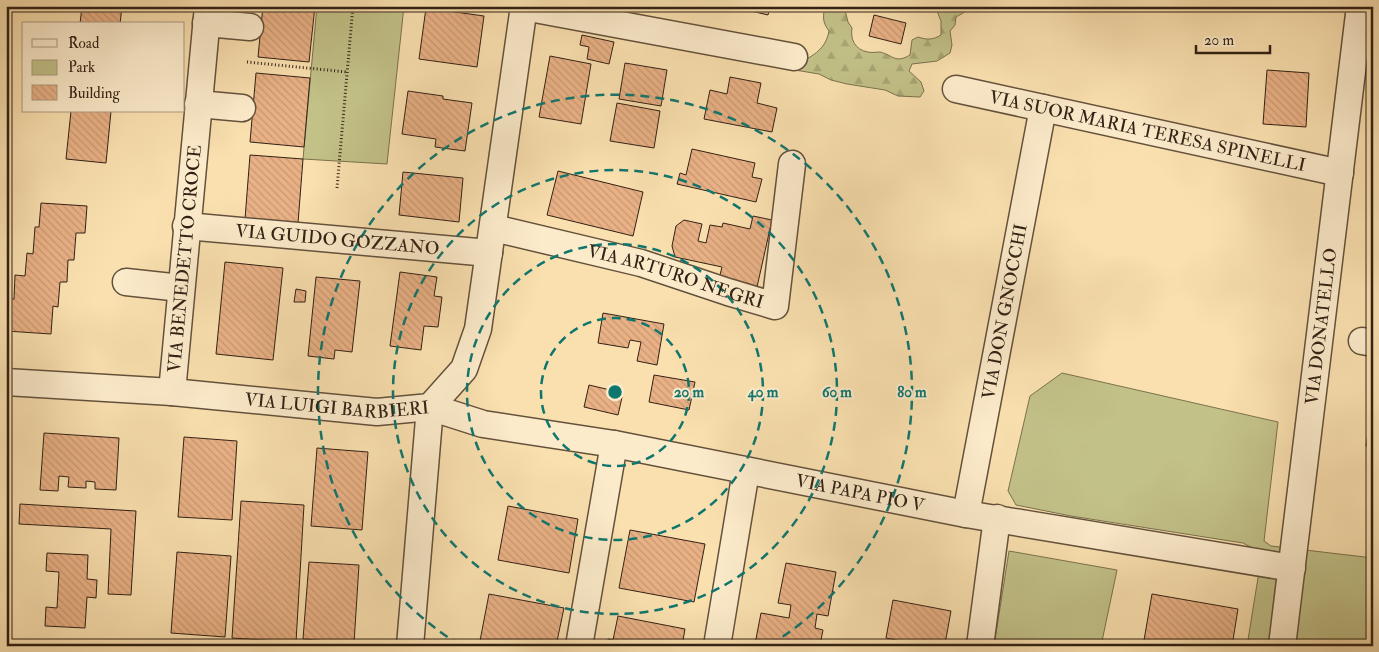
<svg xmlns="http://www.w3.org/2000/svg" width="1379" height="652" viewBox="0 0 1379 652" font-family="'IM FELL Double Pica',serif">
  <defs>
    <pattern id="forest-firs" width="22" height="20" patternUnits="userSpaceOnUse" patternTransform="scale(1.25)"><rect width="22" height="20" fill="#c2c188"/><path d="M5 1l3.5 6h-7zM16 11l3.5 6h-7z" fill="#a7a674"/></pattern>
    <pattern id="building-back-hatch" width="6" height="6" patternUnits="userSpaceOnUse" patternTransform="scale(1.25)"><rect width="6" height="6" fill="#e9b185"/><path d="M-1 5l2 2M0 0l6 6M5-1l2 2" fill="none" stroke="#c89872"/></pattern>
  </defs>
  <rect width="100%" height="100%" fill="#fae0af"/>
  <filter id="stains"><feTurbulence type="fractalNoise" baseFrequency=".004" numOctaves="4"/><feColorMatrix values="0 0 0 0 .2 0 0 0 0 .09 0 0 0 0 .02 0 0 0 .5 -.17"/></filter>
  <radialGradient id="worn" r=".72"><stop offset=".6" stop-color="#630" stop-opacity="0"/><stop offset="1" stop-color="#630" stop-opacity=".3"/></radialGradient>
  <path fill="#c2c188" stroke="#7a714e" d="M317 6H404L387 164 303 159Z
    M1062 373 1278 422 1264 541 1271 546 1373 558V646H1247L1262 553 1243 543 1071 516 1016 505 1008 491 1030 396Z
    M1009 551 1117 570 1101 646H994Z"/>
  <path fill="url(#forest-firs)" stroke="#7a714e" d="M825 6H844L848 22 852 28C850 39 855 50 868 52 872 53 876 52 880 52 893 55 895 64 910 55L912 40 918 37C927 40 933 40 941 35V21L935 6H975L956 17 955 25 950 31 952 45 950 53 937 61 912 64 909 71 921 82 924 91 920 97 898 96 885 90 847 84 831 80 819 74 789 69C806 58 825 54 829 31 822 22 823 16 825 6Z"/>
  <path fill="url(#building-back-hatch)" stroke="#322115" d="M82 6H122L120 24H80Z
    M263 6H315L309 62 258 57Z
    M730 6H770L768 15Z
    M426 8 484 16 477 67 419 59Z
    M874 15 906 23 901 44 869 36Z
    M582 35 614 42 609 64 587 59 589 47 580 45Z
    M550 56 591 64 581 124 539 117Z
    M625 63 667 70 661 106 619 99Z
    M1267 70 1309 73 1306 127 1263 124Z
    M256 73 310 78 304 147 250 142Z
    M730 77 761 83 757 103 777 108 772 132 704 119 710 90 727 94Z
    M408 91 443 96V99L472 103 465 151 435 147 436 139 402 134Z
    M617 103 660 111 654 148 610 141Z
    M71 111H111L106 163 66 159Z
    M692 149 755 163 752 177 762 179 756 202 677 184 680 173 686 175Z
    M250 155 303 159 298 223 245 219Z
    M558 171 643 192 633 236 547 215Z
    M403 172 463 178 459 222 399 215Z
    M41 203 87 206 85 233H76L74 260H68L67 282H60L58 307 53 306 51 334 6 331V299H14L15 275 25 276 27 253 33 254 35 227H39Z
    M753 216 772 220 757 287 719 279 722 267 675 257 672 246 676 226 684 220 702 224 698 241 706 243 710 225 722 227 723 223 750 229Z
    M225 262 283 268 273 360 216 354Z
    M400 272 437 277 434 296 442 297 438 327 424 326 421 350 390 346Z
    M316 277 360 281 352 352 335 350 334 359 308 356Z
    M296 289 306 291 305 302H294Z
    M603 313 664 324 657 365 637 361 641 342 630 340 628 348 598 343Z
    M654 375 695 382 689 410 649 402Z
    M589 385 623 393 618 415 584 407Z
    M1371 411H1373V447L1366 446Z
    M44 433 119 438 116 490 95 489V482L86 481V488L68 487 69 477 59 476 58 491 40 490Z
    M184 437 237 441 232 520 178 517Z
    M317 448 368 452 362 530 311 526Z
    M241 501 304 505 296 642 232 638Z
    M20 504 136 511 131 595 108 594 111 529 19 524Z
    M508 506 578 519 569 573 498 560Z
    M630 530 705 544 694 602 619 588Z
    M177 552 231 556 225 637 171 633Z
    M47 553 88 555 87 579 97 580 96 598 87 597 85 628 45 626 46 607 57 608 59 572 46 571Z
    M309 562 359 565 354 643 303 639Z
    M786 563 836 572 828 616 817 614 815 628 823 630 821 640 829 642 828 646H765L755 644 761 613 789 618 791 605 778 603Z
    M489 594 564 608 556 646H479Z
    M1152 594 1238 609 1232 646H1143Z
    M893 600 951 611 945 644 923 640 922 646H900L901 641 886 638Z
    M618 616 685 629 682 646H607L608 639 613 640Z"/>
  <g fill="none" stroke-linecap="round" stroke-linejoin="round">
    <defs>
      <g id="minor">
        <path d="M524 7 794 57"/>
        <path d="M206 23 250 27"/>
        <path id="s1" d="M956 89 1340 173"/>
        <path d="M198 104 242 108"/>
        <path id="s2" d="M186 226 489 253"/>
        <path id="s3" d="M494 228 641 263 728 292 775 306 792 164"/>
        <path d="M126 282 181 288"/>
        <path d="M1362 341 1373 343"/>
        <path id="s4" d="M6 382 172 392 377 412 430 407 464 369 478 329 524 6"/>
        <path id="s5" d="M172 392 208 6"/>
        <path id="s6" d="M430 407 483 424 614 444 966 514 1292 568"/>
        <path id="s7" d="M966 514 1043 108"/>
        <path d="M410 646 430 407"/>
        <path d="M579 646 614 444"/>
        <path d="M717 646 746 471"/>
        <path d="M980 646 997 518"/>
        <path id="s8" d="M1282 646 1360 6"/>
      </g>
    </defs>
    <use href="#minor" stroke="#64513c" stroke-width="29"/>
    <path stroke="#322115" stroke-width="3" stroke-dasharray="1 2.5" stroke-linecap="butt" d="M247 62 347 72
      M337 188 353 6"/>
    <use href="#minor" stroke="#fcebcb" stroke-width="26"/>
  </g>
  <g fill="none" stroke="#0f766e" stroke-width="2.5" stroke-dasharray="9 6">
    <circle cx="615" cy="392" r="74"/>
    <circle cx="615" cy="392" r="148"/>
    <circle cx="615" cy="392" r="222"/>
    <path d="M460 645A297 297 0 1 1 770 645"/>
  </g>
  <g text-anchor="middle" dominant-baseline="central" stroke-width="4" stroke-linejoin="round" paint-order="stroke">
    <g font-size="18" fill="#322115" stroke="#fcebcb">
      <text stroke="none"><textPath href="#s1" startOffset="196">VIA SUOR MARIA TERESA SPINELLI</textPath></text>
      <text stroke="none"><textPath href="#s2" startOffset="152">VIA GUIDO GOZZANO</textPath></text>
      <text stroke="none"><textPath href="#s5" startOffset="134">VIA BENEDETTO CROCE</textPath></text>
      <text stroke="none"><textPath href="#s3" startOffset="188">VIA ARTURO NEGRI</textPath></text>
      <text stroke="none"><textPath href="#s7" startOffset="206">VIA DON GNOCCHI</textPath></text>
      <text stroke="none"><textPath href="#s8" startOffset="322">VIA DONATELLO</textPath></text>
      <text stroke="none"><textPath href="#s4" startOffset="332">VIA LUIGI BARBIERI</textPath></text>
      <text stroke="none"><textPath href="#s6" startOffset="439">VIA PAPA PIO V</textPath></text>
    </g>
  </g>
  <circle cx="615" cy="392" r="8" fill="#0f766e" stroke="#fcebcb" stroke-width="2.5"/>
  <g font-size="15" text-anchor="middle" font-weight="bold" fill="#0f766e" stroke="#fcebcb" stroke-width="4" stroke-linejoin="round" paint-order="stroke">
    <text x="689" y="397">20 m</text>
    <text x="763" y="397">40 m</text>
    <text x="837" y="397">60 m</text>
    <text x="912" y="397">80 m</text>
  </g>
  <rect width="1379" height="652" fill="none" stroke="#fae0af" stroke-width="25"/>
  <rect x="8" y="8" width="1364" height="637" fill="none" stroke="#322115" stroke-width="2.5"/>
  <rect x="12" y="12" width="1354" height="627" fill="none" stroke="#322115"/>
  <rect x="22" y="22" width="162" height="90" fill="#fcebcb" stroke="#ab9a82"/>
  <rect x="32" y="39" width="25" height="8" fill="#fcebcb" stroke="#ab9a82"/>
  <text x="68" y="48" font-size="15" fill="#322115">Road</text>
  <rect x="32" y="60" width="25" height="15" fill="#c2c188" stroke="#ab9a82"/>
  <text x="68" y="72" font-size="15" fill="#322115">Park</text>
  <rect x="32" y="85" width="25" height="15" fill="url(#building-back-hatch)" stroke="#ab9a82"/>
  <text x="68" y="98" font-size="15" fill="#322115">Building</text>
  <path d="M1196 45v8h74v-8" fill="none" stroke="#322115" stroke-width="2.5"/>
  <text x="1204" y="45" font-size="15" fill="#322115" stroke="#fcebcb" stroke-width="4" paint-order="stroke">20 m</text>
  <rect width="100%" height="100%" filter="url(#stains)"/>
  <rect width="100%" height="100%" fill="url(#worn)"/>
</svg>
